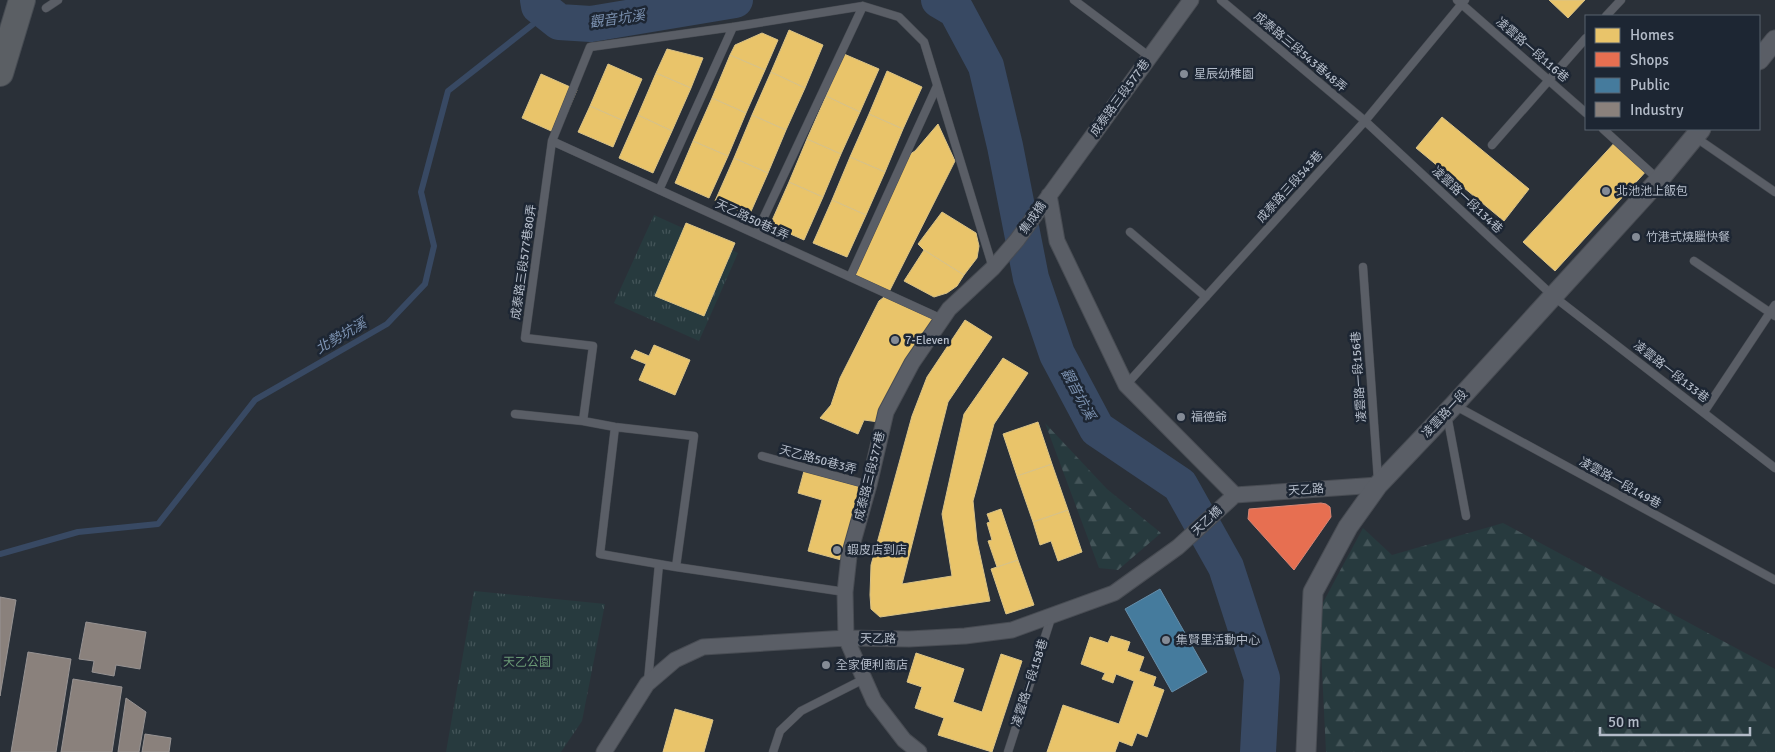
<svg xmlns="http://www.w3.org/2000/svg" width="1775" height="752" viewBox="0 0 1775 752" font-family="Signika,'Noto Sans TC',sans-serif">
  <defs>
    <pattern id="forest-firs" width="22" height="20" patternUnits="userSpaceOnUse" patternTransform="scale(1.25)"><rect width="22" height="20" fill="#273a3e"/><path d="M5 1l3.5 6h-7zM16 11l3.5 6h-7z" fill="#445559"/></pattern>
    <pattern id="park-tufts" width="24" height="20" patternUnits="userSpaceOnUse" patternTransform="scale(1.25)"><rect width="24" height="20" fill="#273a3e"/><path d="M3 7l-1-3M5 7V3M7 7l1-3M15 17l-1-3M17 17v-4M19 17l1-3" fill="none" stroke="#445559"/></pattern>
  </defs>
  <rect width="100%" height="100%" fill="#2a3038"/>
  <path fill="url(#forest-firs)" d="M1045 423 1107 489 1161 533 1118 570 1099 568Z
    M1503 523 1775 669V752H1326L1319 610 1363 528 1392 555Z"/>
  <path fill="url(#park-tufts)" d="M654 215 738 253 699 341 614 303Z
    M474 591 605 604 582 721 561 752H446Z"/>
  <path fill="#384963" d="M523 0H551L553 7 572 18 645 8 654 21 561 29 542 27 525 16Z"/>
  <path fill="#e9c46a" stroke="#d9c286" d="M1549 0H1585L1568 18Z
    M789 30 823 45 805 88 771 72Z
    M762 33 778 40 765 70 730 55 735 45Z
    M667 49 703 58 691 88 656 73Z
    M844 54 879 69 860 112 826 96Z
    M730 55 765 70 746 113 712 98Z
    M608 64 642 79 624 121 590 106Z
    M887 71 922 87 903 129 869 114Z
    M771 72 805 88 786 130 752 115Z
    M656 73 691 88 672 131 638 115Z
    M541 74 577 90 558 134 522 118Z
    M826 96 860 112 841 154 807 139Z
    M712 98 746 113 728 156 693 141Z
    M590 106 624 121 613 147 578 132Z
    M869 114 903 129 885 172 850 157Z
    M638 115 672 131 653 173 619 158Z
    M752 115 786 130 768 173 734 158Z
    M1442 117 1529 189 1504 221 1416 148Z
    M938 124 955 161 888 294 850 277 904 158 915 151Z
    M807 139 841 154 823 197 789 182Z
    M1618 139 1649 168 1555 271 1523 242Z
    M693 141 728 156 709 198 675 183Z
    M850 157 885 172 866 215 832 200Z
    M734 158 768 173 749 216 715 201Z
    M789 182 823 197 804 240 770 225Z
    M832 200 866 215 847 257 813 243Z
    M942 212 976 233 979 246 977 258 964 275 924 250 918 244Z
    M686 223 735 243 704 316 655 296Z
    M924 250 964 275 957 286 947 293 934 297 904 281Z
    M888 294 942 319 879 422 864 420 858 434 820 418 831 405 840 378 879 301Z
    M965 320 992 337 948 402 902 584 952 576 942 514 964 414 1003 358 1028 373 994 424 973 501 977 541 990 601 880 617 871 609 870 595 871 565 912 416 927 377Z
    M654 345 690 360 675 395 639 380 646 364 631 358 635 350 649 356Z
    M1038 422 1052 464 1017 476 1003 434Z
    M1052 464 1068 510 1033 522 1017 476Z
    M804 471 865 488 845 561 808 551 822 500 798 493Z
    M1001 509 1018 560 997 567 988 541 992 540 987 523 990 522 987 514Z
    M1068 510 1082 552 1058 561 1051 541 1040 545 1033 522Z
    M1018 560 1034 605 1006 614 991 569Z
    M1111 636 1130 642 1127 651 1144 657 1139 671 1156 677 1153 686 1164 690 1147 737 1137 733 1132 746 1119 741 1115 752H1047L1063 705 1119 724 1134 681 1116 674 1113 683 1102 679 1105 673 1081 664 1090 637 1108 643Z
    M916 653 964 669 953 702 982 712 1001 654 1022 661 992 752 938 735 944 718 915 708 922 687 907 682Z
    M675 709 713 720 704 752H663Z"/>
  <path fill="#e76f51" stroke="#d88675" d="M1321 503 1326 504 1330 507 1331 517 1294 570 1248 519 1249 509Z"/>
  <path fill="#457b9d" stroke="#668eaa" d="M1160 589 1207 672 1172 692 1125 609Z"/>
  <path fill="#8a817c" stroke="#979393" d="M0 597 16 600 0 696Z
    M86 622 146 632 140 669 116 665 114 676 92 672 94 661 79 659Z
    M28 652 71 659 56 752H11Z
    M73 679 122 687 112 752H61Z
    M126 698 146 712 139 752H118Z
    M145 734 171 738 169 752H142Z"/>
  <g fill="none" stroke-linecap="round" stroke-linejoin="round">
    <path stroke="#384963" stroke-width="6" d="M0 554 78 532 158 524 255 400 387 324 425 284 434 246 421 192 448 91 541 18"/>
    <path stroke="#384963" stroke-width="36" d="M538 0 539 6 559 22 591 24 735 0
      M939 0 956 10 986 66 1005 146 1031 278 1057 354 1097 429 1180 485 1226 567 1262 678 1258 752"/>
    <defs>
      <path id="service" d="M1074 0 1150 57
        M1221 0 1365 121 1553 296 1775 468
        M1457 0 1586 113
        M46 8 58 0
        M1606 16 1621 0
        M1603 129 1659 180
        M1695 137 1775 192
        M552 141 942 319
        M1492 145 1586 38
        M659 190 733 27
        M1130 232 1206 297
        M756 234 863 6
        M1694 261 1775 316
        M1363 267 1378 480
        M850 277 937 86
        M1126 385 1365 121 1465 0
        M1454 405 1775 580
        M1704 412 1775 305
        M515 414 583 421
        M1447 415 1466 516
        M615 427 600 554 676 567
        M762 456 869 485
        M845 592 676 567 694 436 615 427 583 421 593 346 525 338 552 141 590 47 733 27 863 6 899 17 924 42 993 268
        M648 681 659 564
        M773 752 780 731 801 711 864 679
        M1008 752 1052 615"/>
      <path id="minor" d="M1049 195 1057 241 1126 385 1235 495
        M1235 495 1378 485
        M604 752 647 684 675 660 703 647 846 638 909 639 965 636 1012 630 1114 593 1178 547 1235 495
        M919 752 904 740 874 701 846 638 845 592 849 556 869 485 886 412 912 363 949 309 993 268 1017 240 1191 0"/>
      <path id="tertiary" d="M1759 60 1775 40
        M1306 752 1313 592 1348 527 1378 485 1454 405 1659 180 1701 129"/>
      <path id="trunk" d="M0 73 22 0"/>
    </defs>
    <use href="#service" stroke="#484c53" stroke-width="9"/>
    <use href="#minor" stroke="#484c53" stroke-width="17"/>
    <use href="#tertiary" stroke="#484c53" stroke-width="21"/>
    <use href="#trunk" stroke="#474c53" stroke-width="28"/>
    <use href="#service" stroke="#5a5e66" stroke-width="8"/>
    <use href="#minor" stroke="#5a5e66" stroke-width="15"/>
    <use href="#tertiary" stroke="#5a5e66" stroke-width="19"/>
    <use href="#trunk" stroke="#5b5f64" stroke-width="26"/>
  </g>
  <g fill="#848b96" stroke="#1d2633" stroke-width="2">
    <circle cx="1184" cy="74" r="5"/>
    <circle cx="1606" cy="191" r="5"/>
    <circle cx="1636" cy="237" r="5"/>
    <circle cx="895" cy="340" r="5"/>
    <circle cx="1181" cy="417" r="5"/>
    <circle cx="837" cy="550" r="5"/>
    <circle cx="1166" cy="640" r="5"/>
    <circle cx="826" cy="665" r="5"/>
  </g>
  <g text-anchor="middle" dominant-baseline="central" stroke-width="5" stroke-linejoin="round" paint-order="stroke">
    <g font-size="12" fill="#b4bcc9" stroke="#1d2633">
      <text transform="translate(1532 50) rotate(41)">凌雲路一段116巷</text>
      <text transform="translate(1300 52) rotate(40)">成泰路三段543巷48弄</text>
      <text transform="translate(1120 98) rotate(-54)">成泰路三段577巷</text>
      <text transform="translate(1290 187) rotate(-48)">成泰路三段543巷</text>
      <text transform="translate(1467 200) rotate(43)">凌雲路一段134巷</text>
      <text transform="translate(1033 218) rotate(-55)">集成橋</text>
      <text transform="translate(752 220) rotate(25)">天乙路50巷1弄</text>
      <text transform="translate(524 262) rotate(-82)">成泰路三段577巷80弄</text>
      <text transform="translate(1671 372) rotate(38)">凌雲路一段133巷</text>
      <text transform="translate(1359 377) rotate(-94)">凌雲路一段156巷</text>
      <text transform="translate(1445 414) rotate(-47)">凌雲路一段</text>
      <text transform="translate(818 460) rotate(15)">天乙路50巷3弄</text>
      <text transform="translate(870 476) rotate(-76)">成泰路三段577巷</text>
      <text transform="translate(1620 483) rotate(29)">凌雲路一段149巷</text>
      <text transform="translate(1306 490) rotate(-4)">天乙路</text>
      <text transform="translate(1207 521) rotate(-43)">天乙橋</text>
      <text transform="translate(878 639) rotate(1)">天乙路</text>
      <text transform="translate(1030 683) rotate(-72)">凌雲路一段158巷</text>
    </g>
    <g font-size="12" fill="#b4bcc9" stroke="#1d2633" text-anchor="start">
      <text x="1194" y="74">星辰幼稚園</text>
      <text x="1616" y="191">北池池上飯包</text>
      <text x="1646" y="237">竹港式燒臘快餐</text>
      <text x="905" y="340">7-Eleven</text>
      <text x="1191" y="417">福德爺</text>
      <text x="847" y="550">蝦皮店到店</text>
      <text x="1176" y="640">集賢里活動中心</text>
      <text x="836" y="665">全家便利商店</text>
    </g>
    <g font-size="12" fill="#6b9a76" stroke="#1d2633">
      <text x="527" y="662">天乙公園</text>
    </g>
    <g font-size="14" font-style="italic" fill="#7c92b1" stroke="#1d2633">
      <text transform="translate(617 19) rotate(-8)">觀音坑溪</text>
      <text transform="translate(341 336) rotate(-30)">北勢坑溪</text>
      <text transform="translate(1078 394) rotate(62)">觀音坑溪</text>
    </g>
  </g>
  <rect x="1585" y="15" width="175" height="115" fill="#1d2633" stroke="#59626f"/>
  <rect x="1595" y="28" width="25" height="15" fill="#e9c46a" stroke="#59626f"/>
  <text x="1630" y="40" font-size="15" fill="#b4bcc9">Homes</text>
  <rect x="1595" y="52" width="25" height="15" fill="#e76f51" stroke="#59626f"/>
  <text x="1630" y="65" font-size="15" fill="#b4bcc9">Shops</text>
  <rect x="1595" y="78" width="25" height="15" fill="#457b9d" stroke="#59626f"/>
  <text x="1630" y="90" font-size="15" fill="#b4bcc9">Public</text>
  <rect x="1595" y="102" width="25" height="15" fill="#8a817c" stroke="#59626f"/>
  <text x="1630" y="115" font-size="15" fill="#b4bcc9">Industry</text>
  <path d="M1600 727v8h150v-8" fill="none" stroke="#b4bcc9" stroke-width="2.5"/>
  <text x="1608" y="727" font-size="15" fill="#b4bcc9" stroke="#1d2633" stroke-width="4" paint-order="stroke">50 m</text>
</svg>
